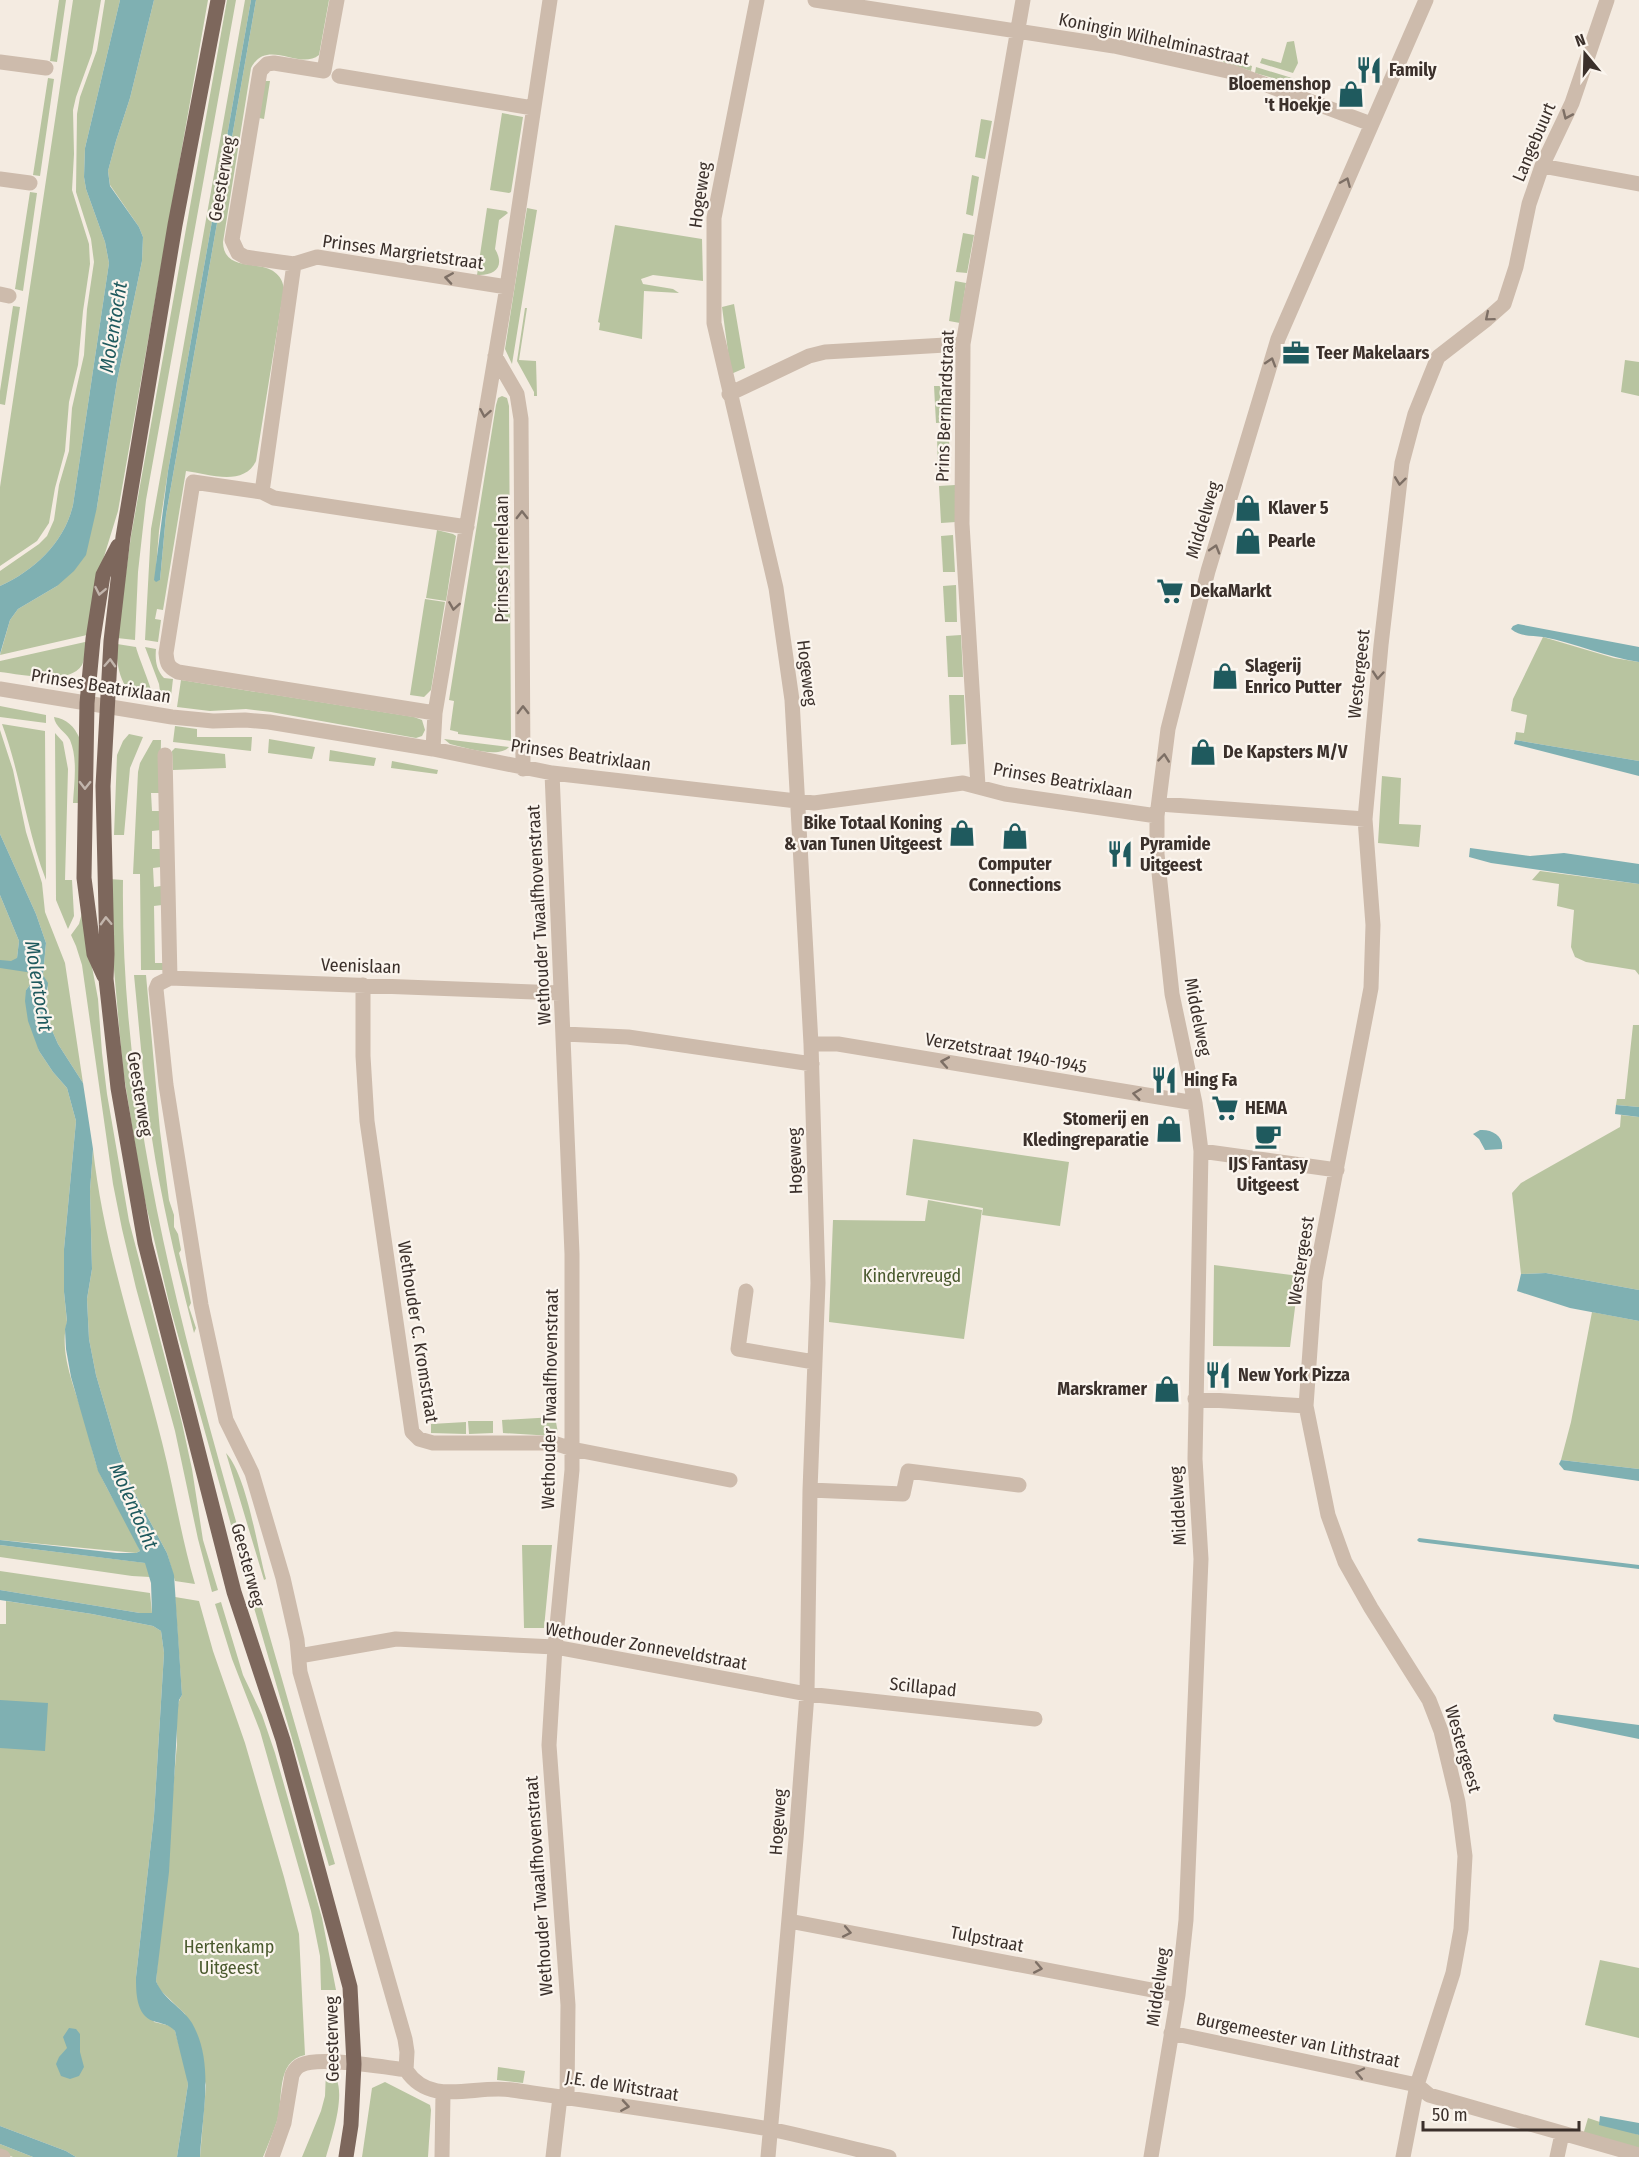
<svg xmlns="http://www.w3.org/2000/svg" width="1639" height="2157" viewBox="0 0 1639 2157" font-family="'Fira Sans Condensed',sans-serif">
  <rect width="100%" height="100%" fill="#f4ebe1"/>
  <path fill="#b8c4a0" d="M59 0H66L57 62 50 61Z
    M73 0H101L92 53 76 97 73 110 74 154 72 190 89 244 90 264 83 311 78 365 69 402 65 451 55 488 49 523 37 541 0 566V487Z
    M105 0H120L85 148 84 177 86 189 105 242 109 263 73 505C64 543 35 570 0 586V571L39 544 47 536 54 520 59 485 69 451 72 408 84 355 87 309 94 262 91 239 76 192 77 114 80 97 97 50Z
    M154 0H208L118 511 99 573 87 635 0 655 10 620 18 609 57 586 97 507 117 381 142 261 143 237 139 227 110 185 108 171 116 141 130 98Z
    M227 0H236L146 500 138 572 135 640 117 638 131 536Z
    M245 0H251L168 471 159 531 155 581 160 580 166 515 256 0H329L319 55C299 71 267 37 251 68L223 242C224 280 277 250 284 288L256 461C244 487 208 474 186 471L163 610 157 609 155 619 161 620 158 642 145 640 151 529Z
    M1294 41 1298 63 1293 73 1260 63 1262 58 1281 63 1287 42Z
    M1217 56 1252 66 1251 71 1216 60Z
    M1256 67 1292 78 1290 83 1255 73Z
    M48 78 54 79 40 176 33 175Z
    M265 81H270L264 119 259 118Z
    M502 113 523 117 511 192 509 193 490 190Z
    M981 119 992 121 985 159 975 157Z
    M972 175 979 177 973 216 966 214Z
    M30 192 37 193 23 291 15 289Z
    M487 208 506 211 508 213 499 220 495 249C505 266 496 276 477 275Z
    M527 208 537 210 512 364 505 349Z
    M615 225 702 239 703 281 653 275 641 279 643 284 673 289 679 293 644 291 642 339 599 330 600 323 598 322Z
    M963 233 974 235 967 273 956 272Z
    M955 281 966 283 960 323 949 321Z
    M734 304 745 368 731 374 722 307Z
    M13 306 20 307 5 405 0 404V391Z
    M525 308H527L519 360 536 361 537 396H534V392L517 361Z
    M1625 360 1639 362V396L1621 392Z
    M934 386H950L952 422 936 423Z
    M502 396 507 398 509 406 511 741 458 734V732L450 730 454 701 449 700 496 405 498 398Z
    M949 435 950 472H938L937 436Z
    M955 485 956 522 941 523 939 486Z
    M437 530 453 534 456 536 446 601 426 598Z
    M953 535 955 572H943L941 536Z
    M956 585 957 622H945L943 586Z
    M425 599 445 602 431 690 424 697 410 695Z
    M961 635 963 677H948L946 636Z
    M1543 637 1614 658 1639 662V761L1515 740 1516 732 1524 733 1527 715 1511 711 1513 699Z
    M85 642H87C86 649 85 659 82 665 69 686 20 674 0 672V661Z
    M117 644 136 647C138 656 151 686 151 691 151 696 149 696 146 700 122 698 115 664 117 644Z
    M145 647 156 649C155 660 156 669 164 678L173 679 170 705 164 704 161 699 159 684Z
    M181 680 414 717 422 720 425 730 422 736 416 738 271 712 246 709 210 711 177 707Z
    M949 695H964L966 744 951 745Z
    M0 706 46 715V723L0 717Z
    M54 717C67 719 74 726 80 739V803H73C74 784 78 759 70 740 65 731 55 727 54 717Z
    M2 724 45 731 46 880C26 829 21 775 2 724Z
    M175 726 197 729V737H252L251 751 173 742Z
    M0 730 13 770 26 832 42 883 45 912 65 963 83 1083 58 1044 51 1028 46 1001 48 988 43 975 46 943 36 914 0 834Z
    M55 733 63 742 68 769 65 880H72L74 916 68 929 56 900Z
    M129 734 143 737 130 768 124 835H114L117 755 123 741Z
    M269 739 315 747 312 759 268 753Z
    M444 739 509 747C499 759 464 747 450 744Z
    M153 740H161L160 793H151L152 811H160L161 830 152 831V849H161V867L153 868 154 887 161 886 162 905 154 906 155 963H163V970H141L140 874H133L138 772 140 763Z
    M175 748 225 754 226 768 173 770 172 751Z
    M330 750 376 758 374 766 329 761Z
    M392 761 438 770 437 774 391 768Z
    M1382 776 1401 778 1399 824 1421 825 1419 847 1378 843Z
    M1540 871 1639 884V975L1635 970 1586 962 1575 957 1571 947 1574 910 1557 906 1559 884 1532 880Z
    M109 879 123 880C120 1124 187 1349 253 1581L247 1582 170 1307 142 1188 123 1070 111 936Z
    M0 895 19 941 17 958 33 973 34 980 26 990 39 1051 53 1072 67 1088 76 1121 64 1249V1292L67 1322C58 1355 77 1393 86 1425 91 1441 93 1459 100 1474 112 1500 129 1524 140 1551L136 1553 0 1540Z
    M82 913 98 999 102 1053 107 1094 129 1221 182 1423 192 1469 203 1540 218 1590 212 1592 198 1539 175 1431 136 1288 122 1229 113 1184 82 965 76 946 71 935 79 924Z
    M134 975H146L160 1131 169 1200 174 1215V1227L178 1234 181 1250 179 1253 188 1288 191 1303 189 1307 196 1328 194 1333C174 1255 155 1174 146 1094 141 1054 138 1015 134 975Z
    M1633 1025H1639V1107L1616 1105 1617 1099H1625Z
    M1621 1115 1639 1117V1290L1546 1273 1521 1274 1512 1193 1521 1183 1620 1127Z
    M913 1139 1069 1162 1060 1226 982 1215 983 1208 906 1195Z
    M93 1149C104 1249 138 1345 162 1442 174 1489 181 1537 195 1584L175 1581 167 1553 133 1490 118 1450 96 1375 89 1339 87 1299 92 1269 90 1191Z
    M928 1200 982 1210 964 1339 829 1322 833 1220 925 1221Z
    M1214 1265 1299 1276 1290 1347 1213 1346Z
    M1592 1312 1639 1321V1469L1561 1460 1571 1422Z
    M555 1417 558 1433 553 1436 503 1433 502 1420Z
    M468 1421H493V1433L469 1434Z
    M466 1422V1434L431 1433V1424Z
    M226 1453C247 1476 257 1547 266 1579L264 1580Z
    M0 1545 146 1563 150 1577 132 1576 0 1557Z
    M522 1545H552L544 1628H524Z
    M0 1571 150 1593 152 1613H140L0 1590Z
    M257 1592 335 1864 329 1866 327 1859 250 1594Z
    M175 1597 199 1601 213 1651 245 1743 284 1877 299 1934 305 2055C275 2061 284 2099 277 2121 273 2133 268 2145 263 2157H200L206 2085 185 2014 159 1989 156 1981 177 1744C177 1729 174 1707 182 1695Z
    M6 1601 92 1614 153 1626 161 1631 164 1653 154 1816 136 1977 154 2022 171 2026 175 2031 186 2070 188 2084 177 2157H76L66 2151 0 2126V1624H6Z
    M221 1602 243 1675 262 1715 275 1753 322 1918 336 1990H321L320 1956 311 1911 260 1731 232 1659 215 1604Z
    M1600 1960 1639 1968V2038L1585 2025Z
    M498 2067 525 2071 523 2083 497 2080Z
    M326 2071C353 2076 331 2139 326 2157H302L321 2111 325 2096Z
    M385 2082 430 2105 431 2110 428 2157H362L372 2088Z
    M1588 2118 1639 2135V2151L1583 2135Z
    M0 2144 33 2157H13L0 2152Z"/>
  <path fill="#7fb0b2" d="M120 0H154L130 98 116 141 108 171 110 186 139 227 143 237 142 261 117 381 97 507 86 555 74 571 57 586 18 609 10 620 0 654V586C35 570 64 543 73 505L109 263 105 242 86 189 84 177 85 148Z
    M251 0H256L166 515 160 580 156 582 154 580 168 471Z
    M1518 624 1639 647V662C1606 657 1575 643 1543 637 1532 635 1520 637 1511 629L1513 626Z
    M1515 740 1639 761V776L1514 744Z
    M0 834 36 914 46 943 43 975 48 983 46 1001 51 1028 58 1044 83 1083 93 1149 90 1191 92 1269 87 1299 89 1339 96 1375 118 1450 133 1490 167 1553 174 1575 182 1695 179 1700 178 1710 169 1872 156 1981C163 1999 182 2007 192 2023 215 2063 202 2114 200 2157H177L188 2084 175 2031C169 2024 162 2024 153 2021 136 2015 136 1992 136 1977L154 1816 164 1653 161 1631 153 1626 92 1614 0 1600V1590L140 1613H152L151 1583 145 1563 0 1545V1540L117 1553H136L140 1551 98 1471 71 1377 66 1349 65 1329 67 1321 64 1292V1249L76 1121 67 1088 53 1072 39 1051 28 1021 25 1001 26 990 34 980 33 973 0 968V960L11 961 17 958 19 941 0 895Z
    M1470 848 1530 856 1564 853 1639 864V884L1491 863 1469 857Z
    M1616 1105 1639 1107V1117L1615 1114Z
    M1480 1130C1492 1129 1504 1136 1502 1149L1485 1150 1479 1139 1473 1134Z
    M1546 1273 1639 1290V1321L1570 1308 1517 1291 1521 1274Z
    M1561 1460 1639 1469V1481L1564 1470 1559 1464Z
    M1419 1538 1639 1565V1569L1419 1542 1417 1540Z
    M0 1700 48 1703 45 1751 0 1748Z
    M1554 1714 1639 1725V1739L1556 1722 1553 1719Z
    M69 2028 76 2029 80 2034V2052L84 2067 79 2076 70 2079 61 2076 56 2064 59 2057 67 2048 63 2037Z
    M1600 2116 1639 2123V2135L1599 2125Z
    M0 2126 66 2151 76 2157H33L0 2144Z"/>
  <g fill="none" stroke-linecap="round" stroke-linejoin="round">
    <path stroke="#cdbbac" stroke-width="15" d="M337 0 324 71 274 63 267 64 260 71 232 240 238 253 245 257 294 264 317 257 507 287
      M757 0 714 218V323L776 588 792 700 811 1044 818 1283 810 1490 807 1694 796 1839 768 2157
      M815 0 1114 46 1232 72 1371 124
      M0 62 46 68
      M339 76 533 108
      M1542 166 1639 184
      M0 179 30 183
      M0 294 9 296
      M495 356 517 394 521 419 523 769
      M729 394 809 356 825 352 963 344
      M262 492 294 264
      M0 689 172 717 213 721 245 720 269 722 433 749 552 773 814 803 963 783 1005 794 1157 816
      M435 713 178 672C168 667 167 664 166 653L193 482 262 492 274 498 467 527
      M433 749 435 713 507 287 550 0
      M165 755 170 978
      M552 773 572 1254V1470L555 1647 549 1745 568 2005 567 2097
      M978 786 962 524 963 344 1023 0
      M1159 804 1365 819
      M363 985V1056L367 1121 412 1432 419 1439 433 1443H554L572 1449 730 1480
      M564 1034 628 1037 812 1064
      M811 1044H838L1195 1103
      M1201 1151 1337 1170
      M746 1291 738 1349 814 1362
      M1195 1399 1306 1406
      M810 1490 903 1494 908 1471 1019 1485
      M299 1656 396 1639 555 1647 807 1694 1035 1719
      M789 1921 1178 1995
      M1171 2033 1417 2085 1429 2095 1639 2155
      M406 2070 407 2052 405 2039 300 1672 297 1640 283 1578 252 1473 226 1420 201 1305 166 1085 156 989 158 984 170 978 560 993
      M0 2156 3 2157
      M272 2157 284 2123 292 2075C294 2071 296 2067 301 2065 319 2056 384 2067 406 2070 431 2108 475 2084 512 2090 597 2102 684 2114 769 2129 809 2137 849 2148 889 2157
      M442 2157 443 2093
      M553 2157 560 2097
      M1151 2157 1178 1995 1186 1920 1201 1559 1195 1459 1201 1151 1195 1103 1172 994 1157 854V816L1168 729 1208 571 1278 339 1426 0
      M1403 2157 1417 2085 1453 1973 1461 1929 1465 1856 1458 1802 1441 1731 1429 1700 1371 1608 1345 1562 1328 1515 1306 1406 1315 1280 1371 988 1373 925 1365 819 1381 645 1402 463 1415 414 1438 357 1487 319 1504 304 1516 267 1529 204 1542 166 1572 103 1607 0
      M1557 2157 1562 2134"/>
    <path stroke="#7d675c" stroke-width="15" d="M218 0 175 225 123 537 111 641 103 786 107 954 106 979 118 1088 145 1243 234 1592 283 1740 350 1987 354 2064 351 2125 346 2157
      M104 976 94 954 84 878 87 703 93 639 103 575 118 546"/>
  </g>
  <defs><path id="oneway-chevron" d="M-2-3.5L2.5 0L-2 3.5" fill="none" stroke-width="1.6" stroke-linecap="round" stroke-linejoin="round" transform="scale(1.5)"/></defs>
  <g stroke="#7d6f65">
    <use href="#oneway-chevron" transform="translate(1567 115) rotate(114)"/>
    <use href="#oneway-chevron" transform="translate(1346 182) rotate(-67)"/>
    <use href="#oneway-chevron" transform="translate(449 278) rotate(-171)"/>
    <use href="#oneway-chevron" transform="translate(1489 317) rotate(140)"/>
    <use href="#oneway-chevron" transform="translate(1271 362) rotate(-73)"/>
    <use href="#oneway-chevron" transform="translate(485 413) rotate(100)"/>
    <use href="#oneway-chevron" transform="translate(1400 481) rotate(97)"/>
    <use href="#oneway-chevron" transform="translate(522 515) rotate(-90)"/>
    <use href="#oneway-chevron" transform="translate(1215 549) rotate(-73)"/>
    <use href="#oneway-chevron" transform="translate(454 606) rotate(99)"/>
    <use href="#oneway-chevron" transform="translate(1378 675) rotate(95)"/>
    <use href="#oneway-chevron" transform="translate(523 710) rotate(-90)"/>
    <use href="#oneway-chevron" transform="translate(1164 758) rotate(-84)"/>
    <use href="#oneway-chevron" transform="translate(945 1062) rotate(-170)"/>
    <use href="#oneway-chevron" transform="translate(1137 1094) rotate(-172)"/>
    <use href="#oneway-chevron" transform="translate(847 1932) rotate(11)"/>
    <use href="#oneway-chevron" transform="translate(1038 1968) rotate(11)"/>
    <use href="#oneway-chevron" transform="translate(1360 2073) rotate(-168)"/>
    <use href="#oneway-chevron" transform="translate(625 2106) rotate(9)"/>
  </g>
  <g stroke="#c2b5ac">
    <use href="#oneway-chevron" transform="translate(100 591) rotate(101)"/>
    <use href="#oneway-chevron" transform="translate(110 663) rotate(-87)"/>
    <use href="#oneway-chevron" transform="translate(85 785) rotate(91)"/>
    <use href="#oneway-chevron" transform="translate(106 921) rotate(-92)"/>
  </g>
  <defs>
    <symbol id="restaurant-bare" viewBox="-9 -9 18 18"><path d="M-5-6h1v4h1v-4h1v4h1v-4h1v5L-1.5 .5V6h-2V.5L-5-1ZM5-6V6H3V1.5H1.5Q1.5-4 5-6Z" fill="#1f5a5e" stroke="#fbf5ee" stroke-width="2.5" paint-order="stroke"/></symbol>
    <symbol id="shop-bare" viewBox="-9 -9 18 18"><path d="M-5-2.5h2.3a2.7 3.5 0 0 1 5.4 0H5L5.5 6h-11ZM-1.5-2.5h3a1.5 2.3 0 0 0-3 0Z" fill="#1f5a5e" stroke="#fbf5ee" stroke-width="2.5" paint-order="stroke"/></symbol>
    <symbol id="office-bare" viewBox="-9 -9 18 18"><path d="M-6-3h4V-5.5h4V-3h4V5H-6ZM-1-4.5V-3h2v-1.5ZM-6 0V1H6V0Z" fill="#1f5a5e" stroke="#fbf5ee" stroke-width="2.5" paint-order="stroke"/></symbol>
    <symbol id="supermarket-bare" viewBox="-9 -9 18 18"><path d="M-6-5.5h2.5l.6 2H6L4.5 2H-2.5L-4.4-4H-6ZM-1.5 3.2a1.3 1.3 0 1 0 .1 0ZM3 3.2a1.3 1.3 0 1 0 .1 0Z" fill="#1f5a5e" stroke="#fbf5ee" stroke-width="2.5" paint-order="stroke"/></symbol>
    <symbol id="cafe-bare" viewBox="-9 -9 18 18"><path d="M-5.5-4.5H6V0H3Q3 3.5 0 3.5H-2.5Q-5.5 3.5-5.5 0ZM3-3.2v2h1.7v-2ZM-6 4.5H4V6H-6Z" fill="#1f5a5e" stroke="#fbf5ee" stroke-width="2.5" paint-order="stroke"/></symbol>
  </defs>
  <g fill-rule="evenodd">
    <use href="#restaurant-bare" x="1350" y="51" width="38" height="38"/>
    <use href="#shop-bare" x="1332" y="75" width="38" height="38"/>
    <use href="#office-bare" x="1277" y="334" width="38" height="38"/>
    <use href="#shop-bare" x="1229" y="489" width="38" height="38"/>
    <use href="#shop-bare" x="1229" y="522" width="38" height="38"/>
    <use href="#supermarket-bare" x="1151" y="572" width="38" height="38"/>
    <use href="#shop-bare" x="1206" y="657" width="38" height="38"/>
    <use href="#shop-bare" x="1184" y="733" width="38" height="38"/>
    <use href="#shop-bare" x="943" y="814" width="38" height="38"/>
    <use href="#shop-bare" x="996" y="817" width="38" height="38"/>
    <use href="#restaurant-bare" x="1101" y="835" width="38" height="38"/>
    <use href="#restaurant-bare" x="1145" y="1061" width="38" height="38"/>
    <use href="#supermarket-bare" x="1206" y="1089" width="38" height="38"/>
    <use href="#shop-bare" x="1150" y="1110" width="38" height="38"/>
    <use href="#cafe-bare" x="1249" y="1117" width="38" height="38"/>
    <use href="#restaurant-bare" x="1199" y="1356" width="38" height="38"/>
    <use href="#shop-bare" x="1148" y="1370" width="38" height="38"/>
  </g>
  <g text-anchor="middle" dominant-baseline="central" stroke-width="4.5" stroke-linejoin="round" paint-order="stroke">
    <g font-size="18" fill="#3b302b" stroke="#fbf5ee">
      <text transform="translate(1154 39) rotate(12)">Koningin Wilhelminastraat</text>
      <text transform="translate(1534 142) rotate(-67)">Langebuurt</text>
      <text transform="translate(222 179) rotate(-80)">Geesterweg</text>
      <text transform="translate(700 195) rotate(-82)">Hogeweg</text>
      <text transform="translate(403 252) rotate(8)">Prinses Margrietstraat</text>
      <text transform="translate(945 406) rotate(-88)">Prins Bernhardstraat</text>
      <text transform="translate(1203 520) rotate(-73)">Middelweg</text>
      <text transform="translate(502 559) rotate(-90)">Prinses Irenelaan</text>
      <text transform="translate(807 673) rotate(83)">Hogeweg</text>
      <text transform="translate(1359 674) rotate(-84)">Westergeest</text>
      <text transform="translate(101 686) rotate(9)">Prinses Beatrixlaan</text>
      <text transform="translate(581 755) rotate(8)">Prinses Beatrixlaan</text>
      <text transform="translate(1063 781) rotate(10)">Prinses Beatrixlaan</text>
      <text transform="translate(539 915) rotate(-93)">Wethouder Twaalfhovenstraat</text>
      <text transform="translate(361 966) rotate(2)">Veenislaan</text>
      <text transform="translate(1198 1017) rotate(79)">Middelweg</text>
      <text transform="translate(1006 1053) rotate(10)">Verzetstraat 1940-1945</text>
      <text transform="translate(140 1094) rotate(81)">Geesterweg</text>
      <text transform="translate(795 1161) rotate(-92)">Hogeweg</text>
      <text transform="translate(1301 1261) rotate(-81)">Westergeest</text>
      <text transform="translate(418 1332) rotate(81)">Wethouder C. Kromstraat</text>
      <text transform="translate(550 1399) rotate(-89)">Wethouder Twaalfhovenstraat</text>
      <text transform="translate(1178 1506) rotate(-93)">Middelweg</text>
      <text transform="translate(248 1565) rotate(75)">Geesterweg</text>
      <text transform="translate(646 1646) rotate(10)">Wethouder Zonneveldstraat</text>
      <text transform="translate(923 1687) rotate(6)">Scillapad</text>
      <text transform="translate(1463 1749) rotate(74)">Westergeest</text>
      <text transform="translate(778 1822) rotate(-86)">Hogeweg</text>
      <text transform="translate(539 1886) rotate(-94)">Wethouder Twaalfhovenstraat</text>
      <text transform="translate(987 1939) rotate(11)">Tulpstraat</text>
      <text transform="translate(1158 1987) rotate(-82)">Middelweg</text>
      <text transform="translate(332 2039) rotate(-91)">Geesterweg</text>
      <text transform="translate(1298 2040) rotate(12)">Burgemeester van Lithstraat</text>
      <text transform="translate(622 2086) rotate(9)">J.E. de Witstraat</text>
    </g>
    <g font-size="18" font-weight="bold" fill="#3b302b" stroke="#fbf5ee" text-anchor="start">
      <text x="1389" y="70">Family</text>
      <text x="1331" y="84" text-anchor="end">Bloemenshop<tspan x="1331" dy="21">'t Hoekje</tspan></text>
      <text x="1316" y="353">Teer Makelaars</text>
      <text x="1268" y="508">Klaver 5</text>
      <text x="1268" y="541">Pearle</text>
      <text x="1190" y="591">DekaMarkt</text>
      <text x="1245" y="666">Slagerij<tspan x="1245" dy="21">Enrico Putter</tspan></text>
      <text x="1223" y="752">De Kapsters M/V</text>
      <text x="942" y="823" text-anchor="end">Bike Totaal Koning<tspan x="942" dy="21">&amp; van Tunen Uitgeest</tspan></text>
      <text x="1140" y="844">Pyramide<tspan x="1140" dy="21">Uitgeest</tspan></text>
      <text x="1015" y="864" text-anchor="middle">Computer<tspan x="1015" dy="21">Connections</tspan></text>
      <text x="1184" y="1080">Hing Fa</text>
      <text x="1245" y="1108">HEMA</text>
      <text x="1149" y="1119" text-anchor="end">Stomerij en<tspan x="1149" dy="21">Kledingreparatie</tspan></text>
      <text x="1268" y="1164" text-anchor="middle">IJS Fantasy<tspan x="1268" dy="21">Uitgeest</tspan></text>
      <text x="1238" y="1375">New York Pizza</text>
      <text x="1147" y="1389" text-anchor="end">Marskramer</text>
    </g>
    <g font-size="18" fill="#4a5a2e" stroke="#fbf5ee">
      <text x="912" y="1276">Kindervreugd</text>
      <text x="229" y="1947">Hertenkamp<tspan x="229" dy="21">Uitgeest</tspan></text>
    </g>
    <g font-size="20" font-style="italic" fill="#1f5a5e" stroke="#fbf5ee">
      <text transform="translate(113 327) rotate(-81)">Molentocht</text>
      <text transform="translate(39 986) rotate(81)">Molentocht</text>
      <text transform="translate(134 1506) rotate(66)">Molentocht</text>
    </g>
  </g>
  <g transform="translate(1585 54) rotate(341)" stroke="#fbf5ee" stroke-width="4.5" paint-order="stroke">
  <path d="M0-4.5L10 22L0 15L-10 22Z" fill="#3b302b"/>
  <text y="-9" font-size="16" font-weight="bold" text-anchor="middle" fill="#3b302b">N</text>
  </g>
  <path d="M1423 2121v9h156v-9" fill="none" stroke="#3b302b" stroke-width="3"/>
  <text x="1432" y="2121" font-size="18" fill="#3b302b" stroke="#fbf5ee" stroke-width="4.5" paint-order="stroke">50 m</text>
</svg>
